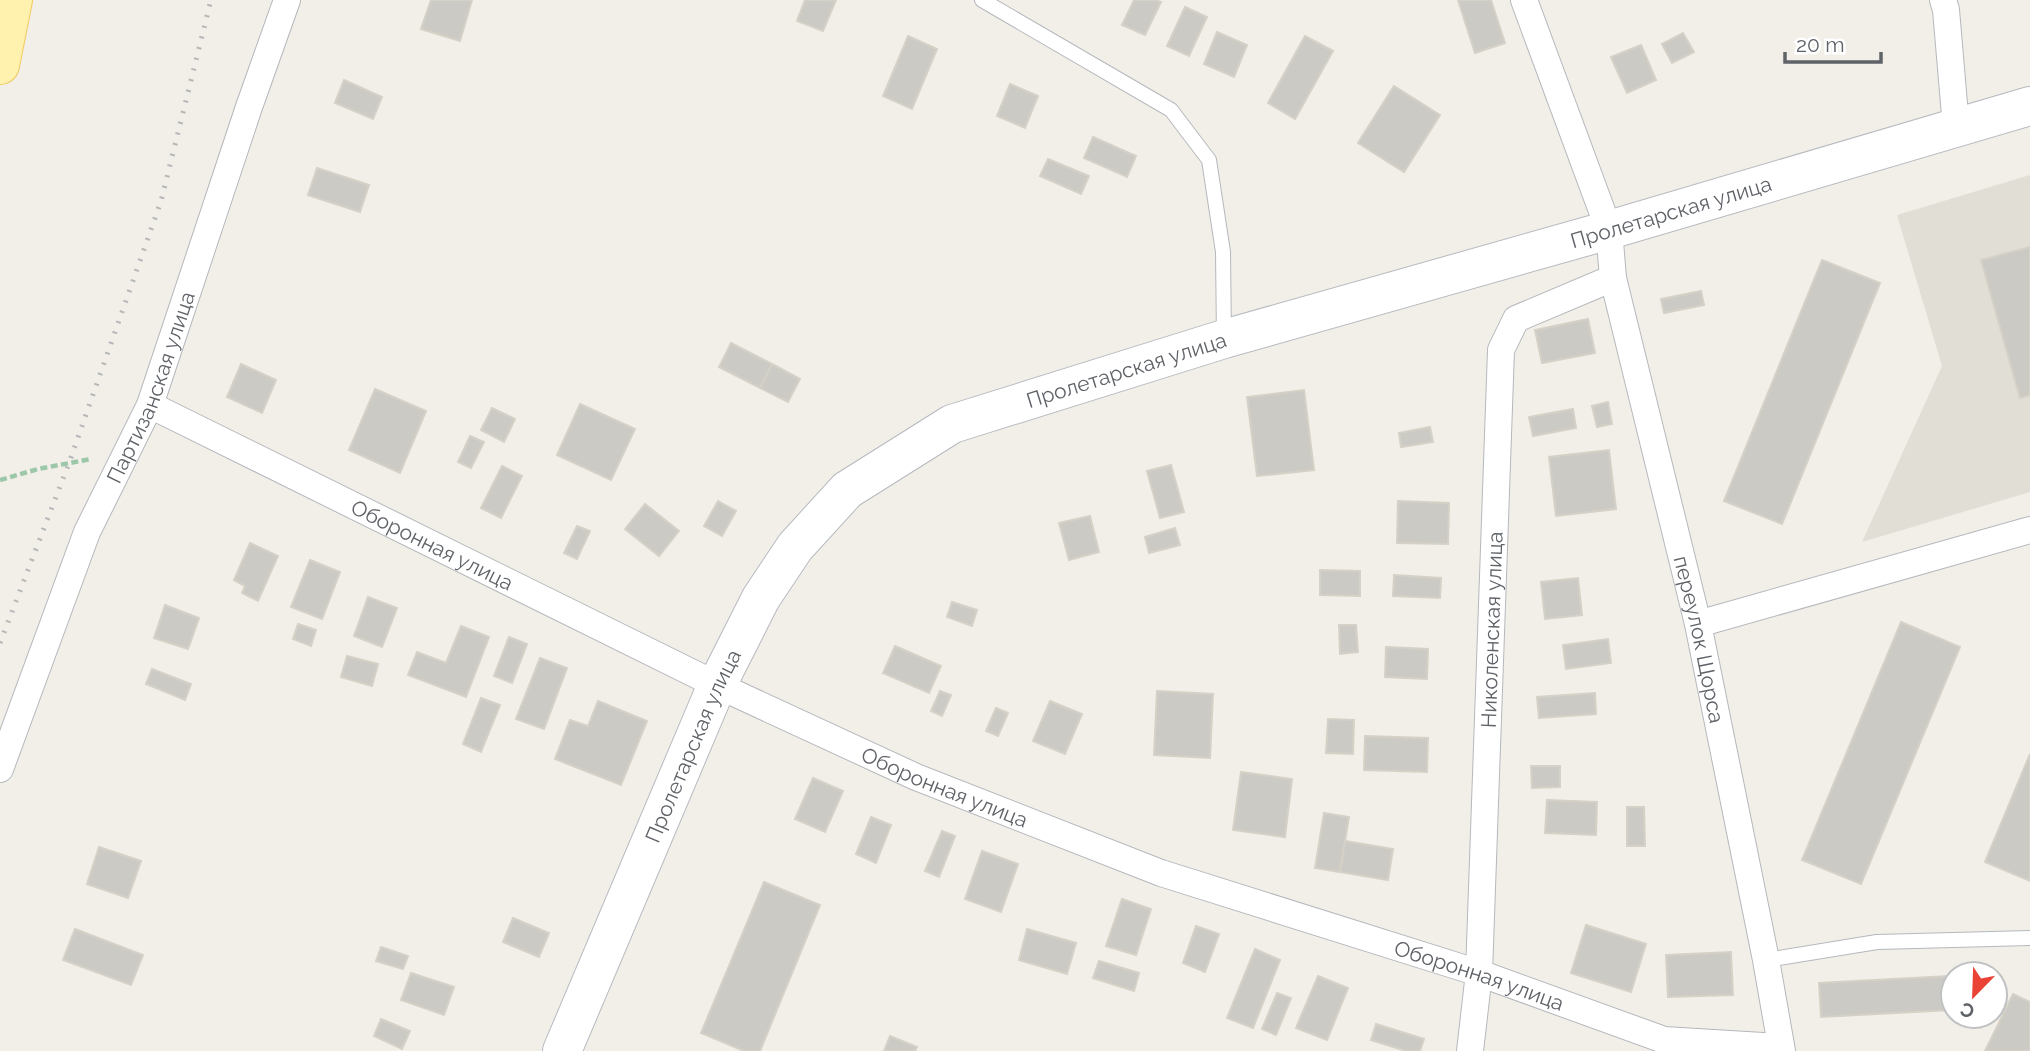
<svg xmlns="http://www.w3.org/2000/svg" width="2030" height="1051" viewBox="0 0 2030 1051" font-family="Raleway,sans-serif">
  <rect width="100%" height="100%" fill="#f1efe8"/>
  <path fill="#e1ded6" d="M2030 175V492L1862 542 1942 366 1897 215Z"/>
  <path fill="#cccac5" stroke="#d6d1c6" stroke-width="2" d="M431 0H472L460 41 421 29Z
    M805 0H836L823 31 797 21Z
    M1134 0H1156L1161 2 1145 35 1122 25Z
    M1458 0H1491L1505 43 1475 53Z
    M1185 7 1207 17 1189 56 1167 46Z
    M1217 32 1247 45 1234 77 1204 64Z
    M1683 33 1694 52 1672 63 1662 44Z
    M908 36 937 49 912 109 883 96Z
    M1305 36 1333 51 1295 119 1268 103Z
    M1641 45 1656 80 1627 93 1611 57Z
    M344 80 382 97 373 119 335 103Z
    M1010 84 1038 96 1025 128 997 116Z
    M1394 86 1440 115 1404 172 1358 143Z
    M1093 137 1136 156 1127 177 1084 158Z
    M1048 159 1089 176 1081 194 1040 176Z
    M317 168 369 185 360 212 308 195Z
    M2030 247V395L2020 398 1981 260Z
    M1822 260 1880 283 1782 524 1724 501Z
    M1701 291 1704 305 1664 313 1661 299Z
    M1588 319 1595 353 1542 363 1535 330Z
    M731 343 772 364 760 388 719 367Z
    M241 364 276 380 262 413 227 397Z
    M772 364 800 379 788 402 760 388Z
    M375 389 426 411 400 473 349 450Z
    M1304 390 1314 470 1257 476 1247 397Z
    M1608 402 1612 424 1597 427 1592 406Z
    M580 404 635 429 611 480 557 455Z
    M492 408 515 419 504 442 481 430Z
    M1573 409 1576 428 1533 436 1529 417Z
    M1430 427 1433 442 1401 447 1399 433Z
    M470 436 484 442 471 468 458 462Z
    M1609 450 1616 509 1556 516 1549 457Z
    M1171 465 1184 512 1160 518 1147 471Z
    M502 466 522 476 501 518 481 508Z
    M718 501 736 511 722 536 704 526Z
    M1398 501 1449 503 1448 544 1397 543Z
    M645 504 679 531 659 556 625 529Z
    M1090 516 1099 552 1069 560 1059 523Z
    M577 526 590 531 577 559 564 553Z
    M1175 528 1180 545 1149 553 1145 537Z
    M250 543 278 556 258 601 242 593 245 586 234 580Z
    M310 560 340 572 322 619 291 607Z
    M1320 570 1360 571V596L1320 595Z
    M1394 575 1441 578 1440 598 1393 596Z
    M1578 578 1582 615 1545 619 1541 582Z
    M368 597 397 608 382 647 354 636Z
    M952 602 977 610 972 626 947 617Z
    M165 605 199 618 188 649 154 638Z
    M1901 622 1960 647 1861 884 1802 860Z
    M298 624 316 630 311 646 293 639Z
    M1339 625H1356L1358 652 1340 654Z
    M461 626 489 637 466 697 408 675 417 652 446 663Z
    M509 637 527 644 512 683 494 676Z
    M1608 639 1611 663 1566 669 1563 645Z
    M895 646 941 666 929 693 883 673Z
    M1386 647 1428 649 1427 679 1385 677Z
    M347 656 378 664 372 686 341 677Z
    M540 658 567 668 544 729 516 719Z
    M152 669 191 684 185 700 146 684Z
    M940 691 951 695 942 716 931 711Z
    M1157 691 1213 694 1210 758 1154 755Z
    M1595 693 1596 714 1539 718 1537 697Z
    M481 698 500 705 481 752 463 744Z
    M598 701 647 721 621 785 555 759 570 720 588 726Z
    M1050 701 1082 714 1065 754 1033 741Z
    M996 708 1008 713 998 736 986 731Z
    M1328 719 1354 720 1353 754 1326 753Z
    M1365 736 1428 738 1427 772 1364 770Z
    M2030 754V881L1985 862Z
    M1531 766H1560V787L1532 788Z
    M1241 772 1292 779 1285 837 1233 830Z
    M813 778 843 791 825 832 795 819Z
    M1547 800 1597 802 1596 835 1545 833Z
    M1627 807H1644L1645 846H1627Z
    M1324 813 1349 817 1340 872 1315 868Z
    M871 817 891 825 876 863 856 854Z
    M942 831 955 836 939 877 925 871Z
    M1345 841 1393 849 1388 880 1340 872Z
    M99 847 141 861 128 898 87 884Z
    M982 851 1018 864 1001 912 965 899Z
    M764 882 820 905 760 1051H744L701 1033Z
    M1122 899 1151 909 1136 955 1106 946Z
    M513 918 549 933 539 957 503 942Z
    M1586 925 1646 944 1631 992 1571 973Z
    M1196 926 1219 934 1205 972 1183 963Z
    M75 929 143 955 131 985 63 960Z
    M1027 929 1076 943 1067 974 1019 960Z
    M381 947 408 956 403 969 376 961Z
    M1255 949 1280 960 1253 1028 1227 1018Z
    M1731 952 1733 995 1668 997 1666 955Z
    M1099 961 1139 973 1134 991 1093 978Z
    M411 973 454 987 444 1015 401 1000Z
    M1318 976 1348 988 1327 1040 1296 1028Z
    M1949 976 1951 1010 1821 1017 1819 983Z
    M1277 993 1291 998 1276 1035 1262 1029Z
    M2013 994 2030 1002V1051H1985Z
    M381 1019 410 1031 402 1049 374 1036Z
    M1376 1024 1424 1039 1420 1051H1406L1371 1040Z
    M890 1036 917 1047 915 1051H884Z"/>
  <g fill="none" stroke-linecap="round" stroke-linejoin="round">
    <defs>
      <path id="lane" d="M982 0 1171 110 1209 160 1223 252 1224 338
        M1766 960 1877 942 2030 938"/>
      <g id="street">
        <path id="s1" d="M1524 0 1609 230 1613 278 1698 624 1766 960 1782 1051"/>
        <path d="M1943 0 1946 10 1956 127"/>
        <path id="s2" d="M150 405 717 685 916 777 1161 873 1479 973 1664 1040 1781 1047"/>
        <path d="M1698 624 2030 530"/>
        <path id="s3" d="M0 769 87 532 150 405 249 107 287 0"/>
        <path id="s4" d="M1470 1051 1479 973 1501 350 1516 319 1613 278"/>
      </g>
      <g id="secondary">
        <path id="s5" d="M562 1051 717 685 761 598 795 547 847 490 952 424 1224 339 1609 230 2030 106"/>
      </g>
      <path id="primary" d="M0 65 13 0"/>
    </defs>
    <use href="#lane" stroke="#b5b8bc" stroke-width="16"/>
    <use href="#street" stroke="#b5b8bc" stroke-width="28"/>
    <use href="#secondary" stroke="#b6babf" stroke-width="40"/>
    <use href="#primary" stroke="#f2c960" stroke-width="40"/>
    <path stroke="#9cc7a9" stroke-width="4.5" stroke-dasharray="7 3.5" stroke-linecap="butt" d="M0 480 38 469 91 459"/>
    <use href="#lane" stroke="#fff" stroke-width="14"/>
    <use href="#street" stroke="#fff" stroke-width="26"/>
    <use href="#secondary" stroke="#fff" stroke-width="38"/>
    <use href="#primary" stroke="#fff2af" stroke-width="38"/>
    <path stroke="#b6b7b8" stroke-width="5" stroke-dasharray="2 9" stroke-linecap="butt" d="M0 643 69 463 161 201 211 0"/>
  </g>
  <g text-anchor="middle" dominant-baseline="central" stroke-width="5" stroke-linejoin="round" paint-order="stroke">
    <g font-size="21" fill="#5f6368" stroke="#fff">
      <text stroke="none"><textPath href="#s5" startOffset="1507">Пролетарская улица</textPath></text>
      <text stroke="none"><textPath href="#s5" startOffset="940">Пролетарская улица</textPath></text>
      <text stroke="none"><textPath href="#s3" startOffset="411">Партизанская улица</textPath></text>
      <text stroke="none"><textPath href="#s2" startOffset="315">Оборонная улица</textPath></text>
      <text stroke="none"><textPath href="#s4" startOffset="422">Николенская улица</textPath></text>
      <text stroke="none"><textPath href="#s1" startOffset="665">переулок Щорса</textPath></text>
      <text stroke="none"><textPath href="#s5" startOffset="332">Пролетарская улица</textPath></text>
      <text stroke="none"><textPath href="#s2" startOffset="882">Оборонная улица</textPath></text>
      <text stroke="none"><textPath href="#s2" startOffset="1449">Оборонная улица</textPath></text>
    </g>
  </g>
  <g transform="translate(1974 995) rotate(203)"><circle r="33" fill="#ffffff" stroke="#bfc1c3" stroke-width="2"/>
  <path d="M0-5L12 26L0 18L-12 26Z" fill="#ea4335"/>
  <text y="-10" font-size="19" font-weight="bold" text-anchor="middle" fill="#5f6368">С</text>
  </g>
  <path d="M1785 52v10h96v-10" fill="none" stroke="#5f6368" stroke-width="3.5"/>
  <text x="1796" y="52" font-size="21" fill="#5f6368" stroke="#ffffff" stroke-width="5" paint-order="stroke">20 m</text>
</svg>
